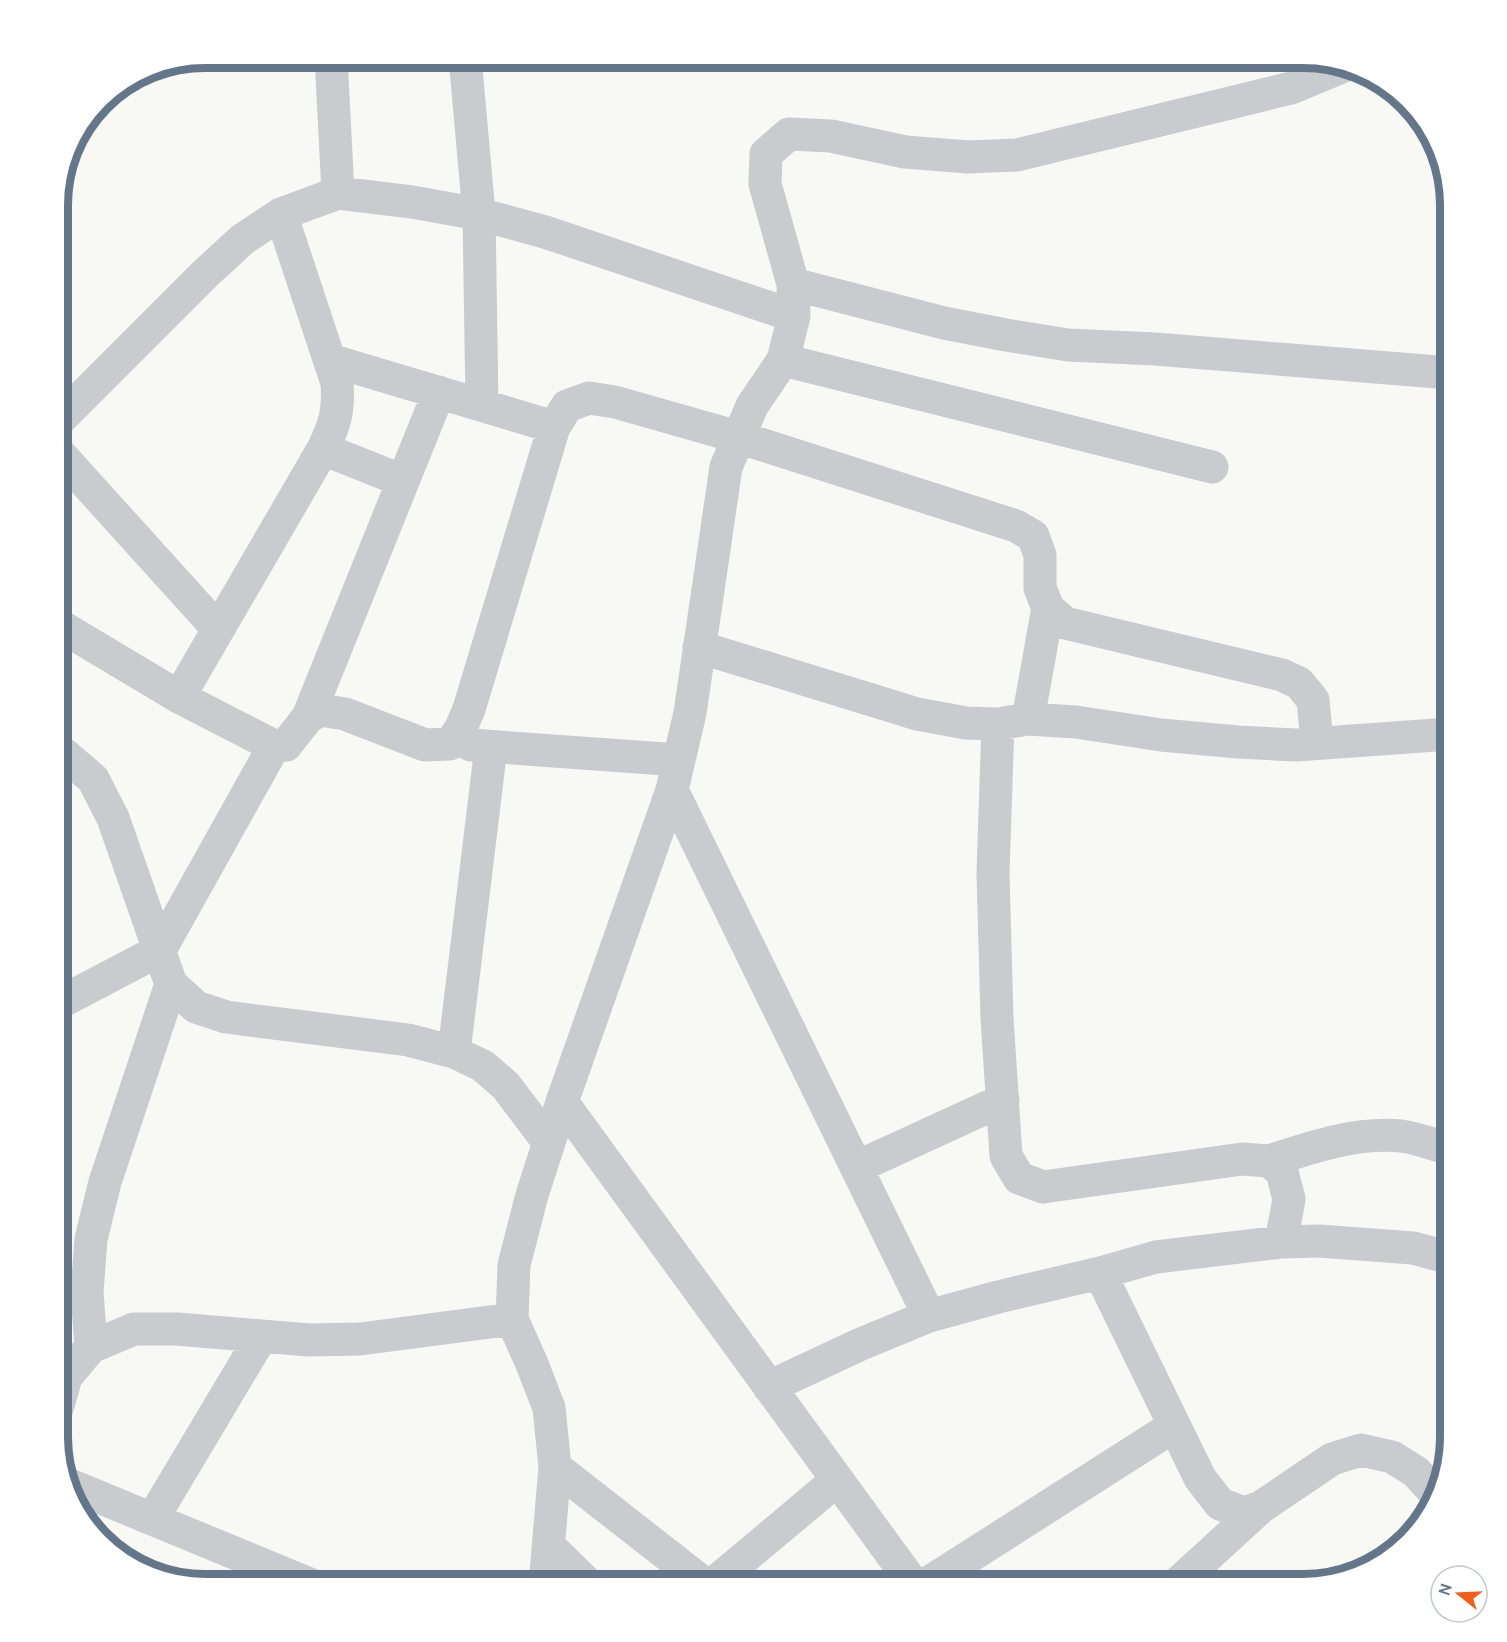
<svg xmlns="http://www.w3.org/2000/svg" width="1507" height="1642" viewBox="0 0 1507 1642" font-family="Cabin,sans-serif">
  <rect width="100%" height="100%" fill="#f8f8f5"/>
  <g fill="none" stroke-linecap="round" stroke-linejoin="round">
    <path stroke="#c8cccf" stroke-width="33" d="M331 57 338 193
      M465 57 479 214 482 405
      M793 284 944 323 1006 335 1068 345 1155 349 1450 373
      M330 360 554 427
      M783 360 1212 467
      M57 422 206 273 243 239 281 214 338 193 412 202 479 214 545 232 794 316
      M323 449 403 481
      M57 451 218 629
      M57 624 179 697 274 746 286 745 308 717 321 710 345 714 425 745 450 744 461 728 469 709 554 427 567 406 589 398 615 402 738 437 1016 526 1033 536 1040 555V588L1048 608 1065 623 1282 675 1299 683 1313 700 1317 743
      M699 647 917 714 966 723 998 724 1028 719 1076 722 1161 735 1238 742 1296 745 1450 734
      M179 697 323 449C335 425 339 410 337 383L281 214
      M308 717 439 392
      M1028 719 1048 608
      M998 724 993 873 997 1018 1006 1156 1019 1178 1043 1187 1242 1159 1269 1161 1282 1172 1289 1199 1281 1242
      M471 745 679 760
      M57 752 65 755 93 779 113 818 171 984 196 1007 226 1017 408 1040 454 1052 483 1066 506 1086 549 1143
      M672 790 929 1316
      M57 1004 160 950 274 746
      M454 1052 491 747
      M562 1102 914 1585
      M1269 1161C1312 1147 1355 1132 1401 1136 1417 1138 1434 1145 1450 1149
      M857 1167 1003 1100
      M1100 1273 1200 1478 1220 1504 1244 1513 1261 1507 1332 1459 1361 1450 1392 1457 1416 1472 1437 1495
      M91 1347 87 1292 91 1239 105 1182 171 984
      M769 1387 861 1344 929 1316 998 1297 1100 1273 1156 1257 1281 1242 1319 1241 1413 1248 1450 1258
      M57 1409 66 1377 91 1347 134 1329H177L309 1340 360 1339 512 1319
      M555 1467 706 1585
      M65 1483 312 1585
      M153 1518 261 1337
      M549 1546 589 1585
      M545 1585 555 1467 549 1408 532 1364 512 1319 514 1265 532 1195 562 1102 672 790 690 713 726 467 752 406 783 360 794 316 793 284 765 184 766 154 789 134 831 136 905 152 968 157 1017 155 1291 88 1344 66
      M712 1585 837 1480
      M925 1585 1174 1426
      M1176 1585 1261 1507"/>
  </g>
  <path d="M0 0H1507V1642H0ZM205 68H1303A137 137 0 0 1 1440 205V1437A137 137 0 0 1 1303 1574H205A137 137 0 0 1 68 1437V205A137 137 0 0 1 205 68Z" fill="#fff" fill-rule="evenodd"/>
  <path fill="none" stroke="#647689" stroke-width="8" d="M205 68H1303A137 137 0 0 1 1440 205V1437A137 137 0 0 1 1303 1574H205A137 137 0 0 1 68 1437V205A137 137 0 0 1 205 68Z"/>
  <g transform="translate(1459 1594) rotate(288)"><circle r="28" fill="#ffffff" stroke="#c1c8d0" stroke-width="1.5"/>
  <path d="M0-4.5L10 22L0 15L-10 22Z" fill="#f35d1a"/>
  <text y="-9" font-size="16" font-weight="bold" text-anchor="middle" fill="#647689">N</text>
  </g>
</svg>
